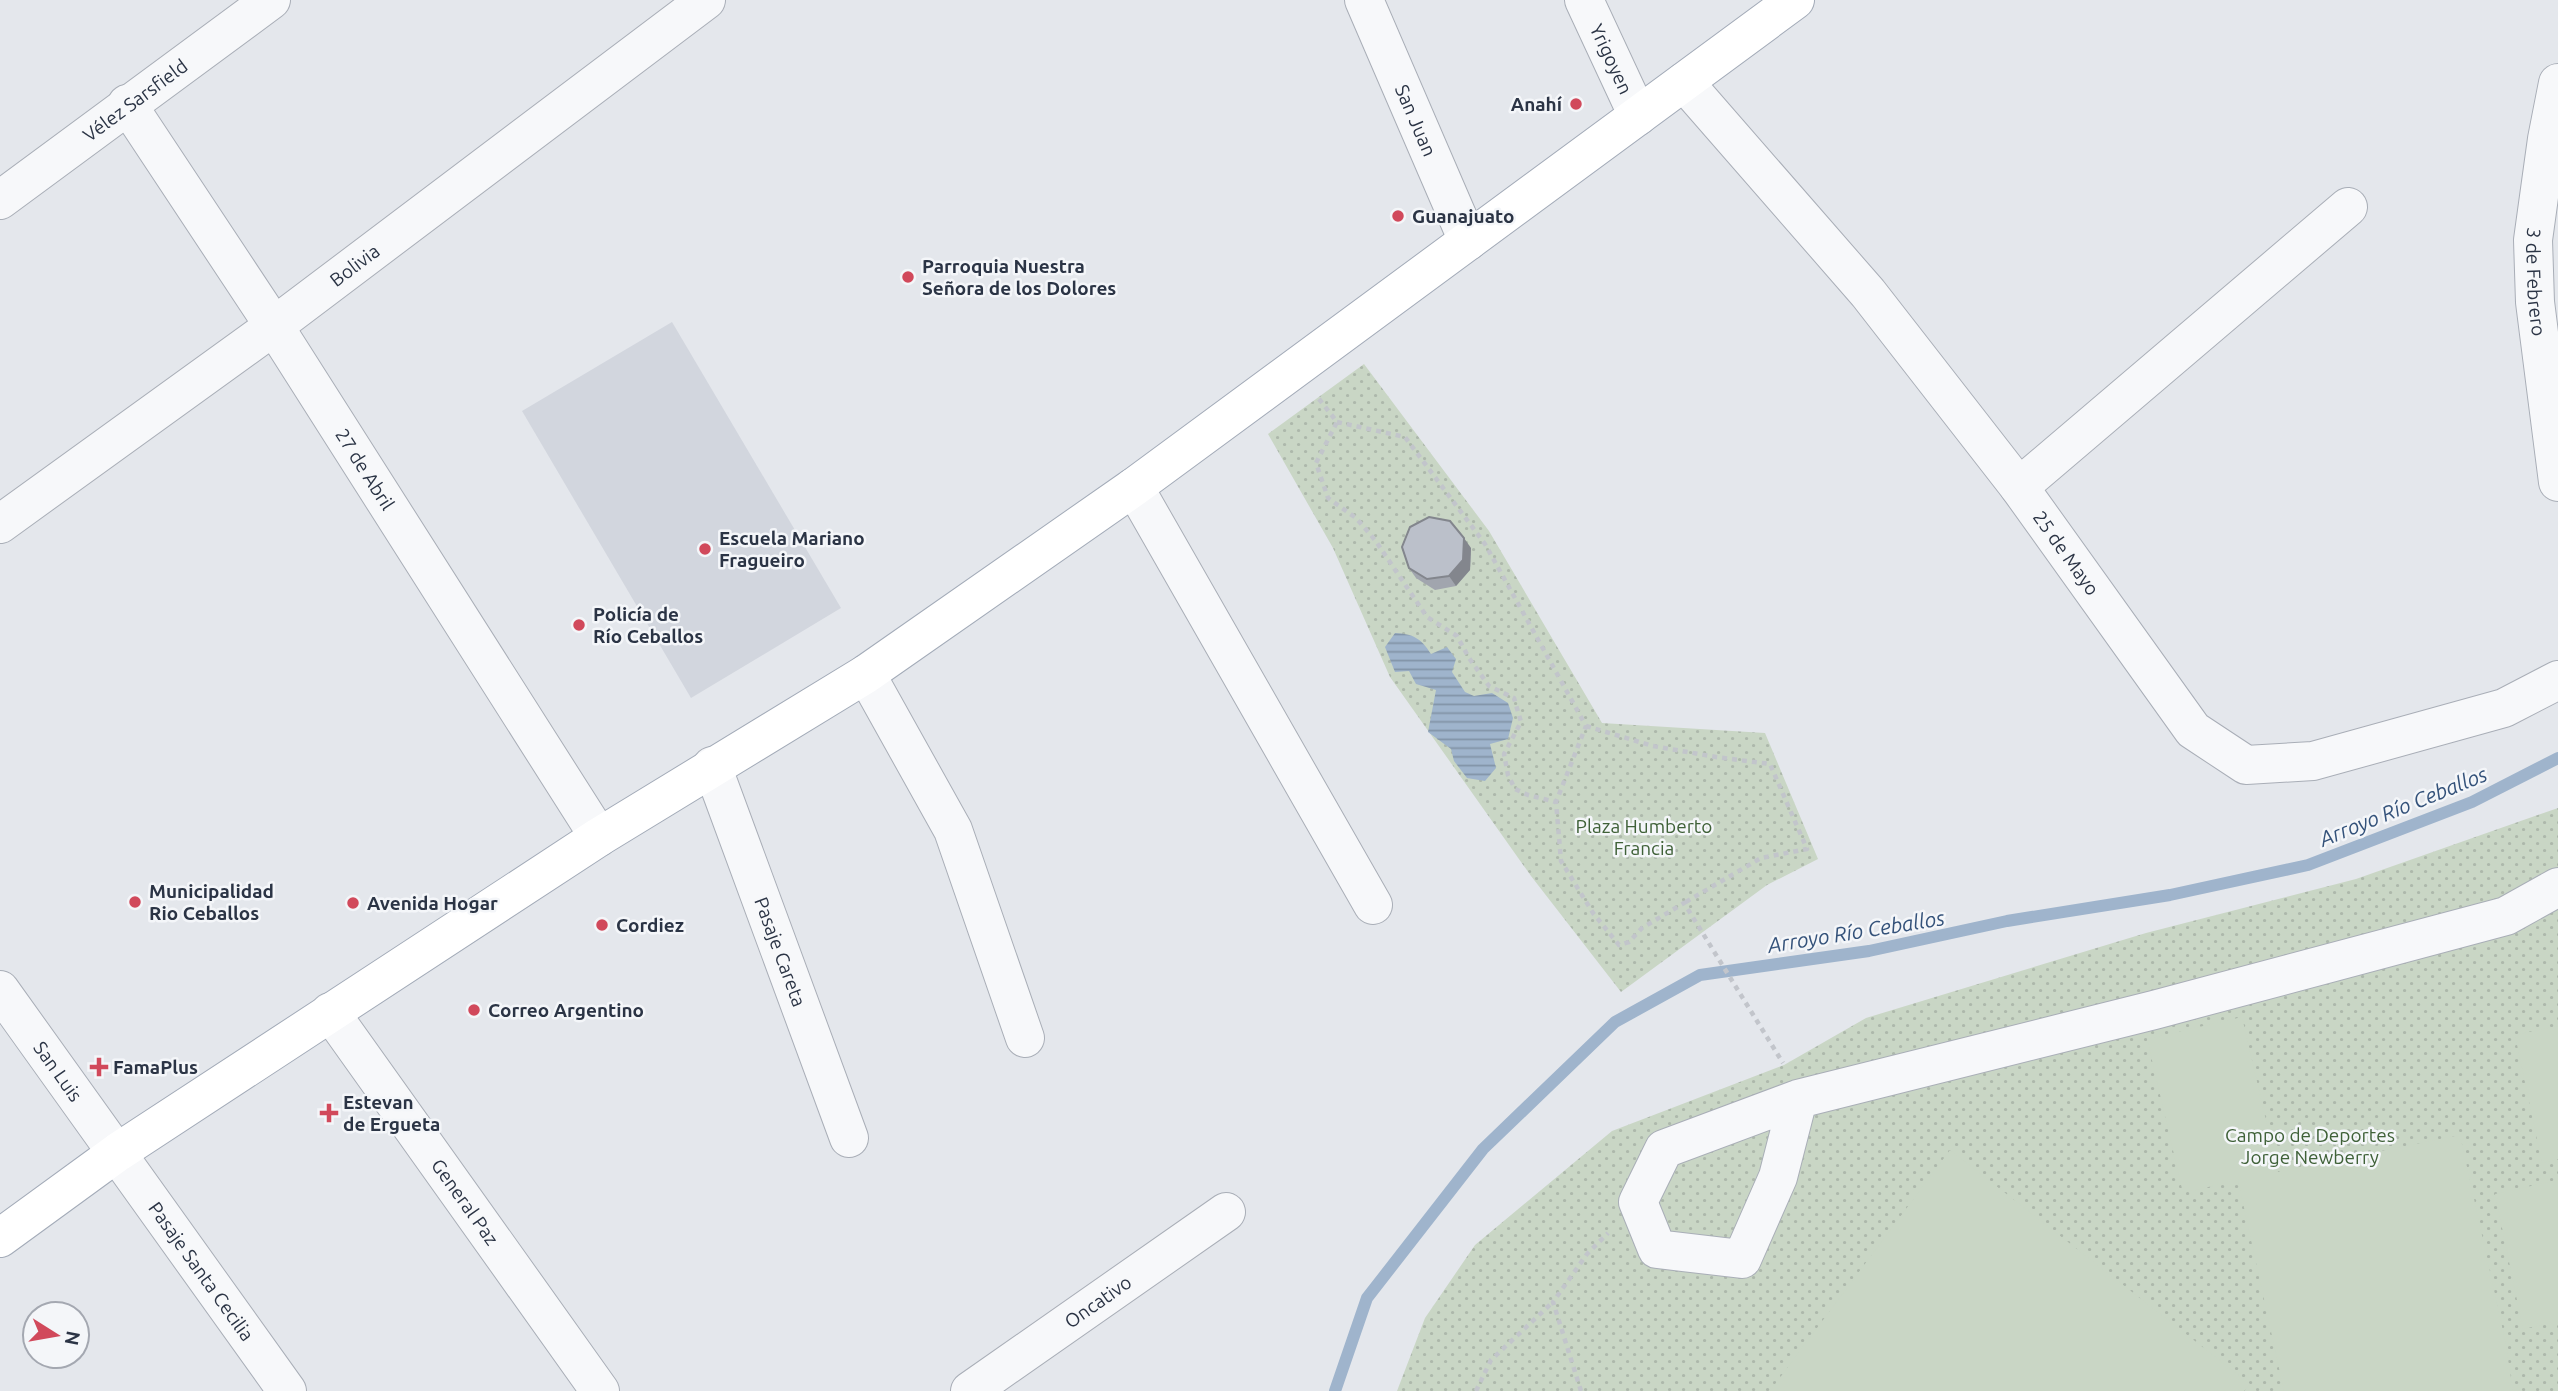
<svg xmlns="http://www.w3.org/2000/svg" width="2558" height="1391" viewBox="0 0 2558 1391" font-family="Ubuntu,sans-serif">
  <defs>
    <pattern id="park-dots" width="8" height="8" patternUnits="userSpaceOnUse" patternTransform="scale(1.75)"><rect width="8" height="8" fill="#c9d6c5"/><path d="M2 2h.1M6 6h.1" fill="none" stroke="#adb8ab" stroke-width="1.8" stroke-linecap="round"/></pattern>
    <pattern id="water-rules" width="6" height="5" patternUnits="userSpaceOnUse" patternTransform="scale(1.75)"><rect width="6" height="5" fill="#9fb4cc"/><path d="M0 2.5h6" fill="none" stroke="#8293a7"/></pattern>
  </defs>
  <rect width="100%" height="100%" fill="#e4e7ec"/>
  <path fill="#d2d6de" d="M672 322 841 608 691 698 522 411Z"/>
  <path fill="url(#park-dots)" d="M1364 364 1489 531 1602 723 1765 733 1818 859 1767 885 1621 992 1531 876 1390 677 1333 548 1268 434Z
    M2558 808V1391H1397L1425 1318 1475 1245 1612 1131 1784 1065 1866 1018 2146 933 2356 879Z"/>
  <path fill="#c9d6c5" d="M2242 1017 2278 1172 2460 1135 2505 1340 2513 1391H2284L2238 1180 2183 1193 2147 1039Z
    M2558 1026V1159L2542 1163 2515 1035Z
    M1950 1150 2250 1384 2244 1391H1770Z
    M2558 1180V1321L2523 1329 2495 1194Z"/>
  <path fill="url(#water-rules)" d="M1395 633C1413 634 1421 638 1431 654L1447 647 1456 659 1452 672 1465 692 1474 696 1492 693 1508 703 1513 718 1508 739 1490 744 1496 768 1485 781 1467 778 1454 761 1451 749 1428 732 1436 690 1416 684 1409 671 1395 672 1385 647Z"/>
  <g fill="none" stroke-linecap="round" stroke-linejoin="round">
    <path stroke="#9fb4cc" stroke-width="12" d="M1335 1391 1367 1298 1483 1149 1615 1022 1700 975 1869 951 2007 921 2170 895 2308 865 2472 802 2558 758"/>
    <defs>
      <g id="minor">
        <path id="s1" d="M1364 0 1468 241"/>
        <path id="s2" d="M1584 0 1638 116"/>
        <path id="s3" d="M1684 82 1868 293 2019 487 2193 730 2246 765 2313 761 2504 708 2558 680"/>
        <path id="s4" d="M2558 83 2547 139 2533 240 2535 302 2558 482"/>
        <path id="s5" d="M127 104 274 326 599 837"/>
        <path id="s6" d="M0 200 271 0"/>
        <path d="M1134 487 1373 905"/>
        <path d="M2019 487 2348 207"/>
        <path id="s7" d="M0 524 274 326 706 0"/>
        <path d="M866 674 953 830 1025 1038"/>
        <path id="s8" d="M712 766 849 1138"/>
        <path id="s9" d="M0 990 287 1391"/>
        <path id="s10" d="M330 1012 600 1391"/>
        <path d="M1798 1099 1778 1177 1742 1259 1657 1249 1638 1202 1664 1149 1798 1099 2154 1010 2506 916 2558 887"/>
        <path id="s11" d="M970 1391 1226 1212"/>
      </g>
      <path id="major" d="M0 1238 118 1152 599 837 866 674 1134 487 1795 0"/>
    </defs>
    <use href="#minor" stroke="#a9aeb7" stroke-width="40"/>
    <use href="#major" stroke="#a3abb8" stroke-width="40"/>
    <path stroke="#c2c5cb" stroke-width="4.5" stroke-dasharray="5 5" stroke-linecap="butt" d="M1319 399 1337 422 1316 463 1328 498 1356 518 1375 540 1427 617 1457 636 1469 658 1489 686 1514 698 1521 722 1504 754 1508 775 1515 789 1528 795 1556 802 1561 861 1593 913 1619 945 1629 942 1642 928 1684 903 1783 1063
      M1337 422 1405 437 1485 544 1586 726 1556 802
      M1586 726 1653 746 1716 757 1770 764 1807 849 1761 858 1684 903
      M1476 1391 1491 1360 1553 1302
      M1581 1391 1553 1302 1587 1254 1608 1233"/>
    <use href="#minor" stroke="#f7f8fa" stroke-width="38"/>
    <use href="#major" stroke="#fff" stroke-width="38"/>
  </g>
  <path fill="#a1a5ae" d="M1471 548 1470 570 1456 586 1435 590 1416 578 1409 568Z"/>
  <path fill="#83868d" d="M1464 538 1471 548 1470 570 1456 586 1449 576Z"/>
  <path fill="#bbc0ca" stroke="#83868d" stroke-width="2" d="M1429 517 1450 521 1464 538 1463 560 1449 576 1427 579 1409 568 1402 547 1410 527Z"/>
  <g fill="#d1495b" stroke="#f4f6f9" stroke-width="2.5">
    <circle cx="1576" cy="104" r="7"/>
    <circle cx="1398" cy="216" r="7"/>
    <circle cx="908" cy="277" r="7"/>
    <circle cx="705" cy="549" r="7"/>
    <circle cx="579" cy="625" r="7"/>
    <circle cx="135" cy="902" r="7"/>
    <circle cx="353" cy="903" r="7"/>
    <circle cx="602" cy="925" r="7"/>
    <circle cx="474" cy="1010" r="7"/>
    <path d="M95.5 1056.5h7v7h7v7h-7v7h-7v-7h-7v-7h7z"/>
    <path d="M325.5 1102.5h7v7h7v7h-7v7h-7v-7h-7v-7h7z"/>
  </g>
  <g text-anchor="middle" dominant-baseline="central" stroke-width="5" stroke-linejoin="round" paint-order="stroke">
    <g font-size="19" fill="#2b3445" stroke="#f4f6f9">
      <text stroke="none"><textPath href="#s2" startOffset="65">Yrigoyen</textPath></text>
      <text stroke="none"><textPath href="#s6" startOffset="168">Vélez Sarsfield</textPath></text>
      <text stroke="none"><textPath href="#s1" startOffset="131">San Juan</textPath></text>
      <text stroke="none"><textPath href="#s7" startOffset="439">Bolivia</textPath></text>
      <text stroke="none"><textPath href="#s4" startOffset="201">3 de Febrero</textPath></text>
      <text stroke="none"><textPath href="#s5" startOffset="436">27 de Abril</textPath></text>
      <text stroke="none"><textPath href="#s3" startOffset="607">25 de Mayo</textPath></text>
      <text stroke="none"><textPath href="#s8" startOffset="198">Pasaje Careta</textPath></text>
      <text stroke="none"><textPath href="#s9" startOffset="100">San Luis</textPath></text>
      <text stroke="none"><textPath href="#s10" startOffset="233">General Paz</textPath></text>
      <text stroke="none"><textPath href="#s9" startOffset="346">Pasaje Santa Cecilia</textPath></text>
      <text stroke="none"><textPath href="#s11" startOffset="156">Oncativo</textPath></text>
    </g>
    <g font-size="19" font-weight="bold" fill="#2b3445" stroke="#f4f6f9" text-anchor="start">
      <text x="1562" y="104" text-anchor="end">Anahí</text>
      <text x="1412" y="216">Guanajuato</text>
      <text x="922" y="266">Parroquia Nuestra<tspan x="922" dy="22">Señora de los Dolores</tspan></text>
      <text x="719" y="538">Escuela Mariano<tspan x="719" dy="22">Fragueiro</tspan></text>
      <text x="593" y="614">Policía de<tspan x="593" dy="22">Río Ceballos</tspan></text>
      <text x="149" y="891">Municipalidad<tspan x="149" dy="22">Rio Ceballos</tspan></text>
      <text x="367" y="903">Avenida Hogar</text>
      <text x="616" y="925">Cordiez</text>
      <text x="488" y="1010">Correo Argentino</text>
      <text x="113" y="1067">FamaPlus</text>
      <text x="343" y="1102">Estevan<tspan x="343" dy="22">de Ergueta</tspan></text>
    </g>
    <g font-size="19" fill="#3f6138" stroke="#f4f6f9">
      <text x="1644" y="826">Plaza Humberto<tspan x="1644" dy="22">Francia</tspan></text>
      <text x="2310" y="1135">Campo de Deportes<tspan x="2310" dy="22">Jorge Newberry</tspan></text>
    </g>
    <g font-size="21" font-style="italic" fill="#34527a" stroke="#f4f6f9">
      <text transform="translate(2403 806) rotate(-22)">Arroyo Río Ceballos</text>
      <text transform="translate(1856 931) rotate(-9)">Arroyo Río Ceballos</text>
    </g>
  </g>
  <g transform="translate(56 1335) rotate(101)"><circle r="33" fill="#f4f6f9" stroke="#a4a8b1" stroke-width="2"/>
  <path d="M0-5L12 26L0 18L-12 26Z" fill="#d1495b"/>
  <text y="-10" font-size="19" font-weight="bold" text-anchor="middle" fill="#2b3445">N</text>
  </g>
</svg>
